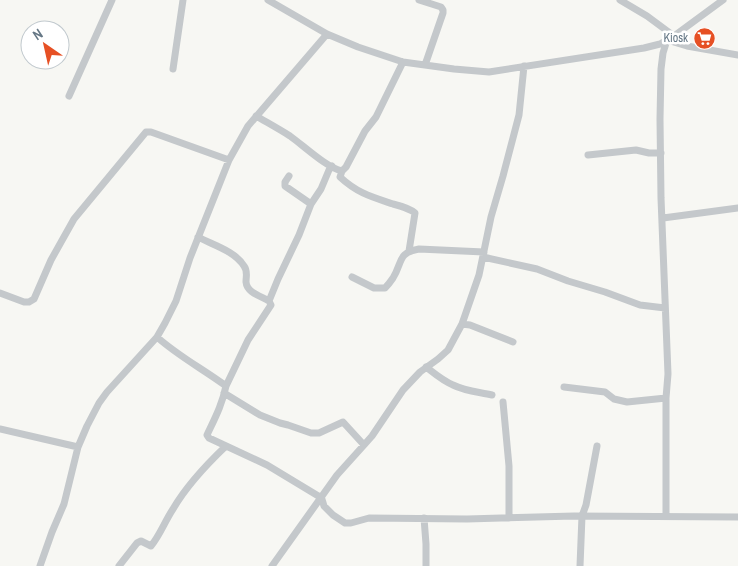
<svg xmlns="http://www.w3.org/2000/svg" width="738" height="566" viewBox="0 0 738 566" font-family="'Archivo Narrow',sans-serif">
  <rect width="100%" height="100%" fill="#f7f7f3"/>
  <g fill="none" stroke-linecap="round" stroke-linejoin="round">
    <path stroke="#c4c8cb" stroke-width="7" d="M268 0 327 34 358 47 403 62 454 69 489 72 644 48 660 44 674 36 723 0
      M419 0 441 7 443 10V13L425 65
      M620 0 647 16 674 36
      M173 69 183 0
      M69 96 112 0
      M256 116C268 123 279 129 290 136 304 146 327 168 342 171L346 167 365 131 376 117 403 62
      M588 155 636 150 649 153H661
      M342 171 340 177C357 193 372 197 393 204 401 206 409 208 415 213L409 251
      M311 204 321 189 329 170 332 166
      M663 218 738 208
      M198 237C213 245 235 251 244 266 248 271 246 276 246 282 247 293 261 296 269 301L271 305 248 340 226 386
      M483 257 537 269 568 281 605 292 640 305 665 308
      M352 277 374 288H385C388 285 391 281 393 278 403 262 397 253 419 249L484 252
      M0 293 24 302H29L34 299 51 260 74 219 146 132H151L229 160
      M269 301 278 279 299 235 311 204 285 186V182L289 176
      M462 324 470 325 513 342
      M157 337C178 356 203 369 226 386 222 405 215 418 207 435L209 438 267 465 320 497
      M426 367C435 374 443 381 453 385 465 391 479 392 492 395
      M564 387 605 392 614 399 627 402 666 398
      M224 393 260 415 280 423 288 425 311 433H319L343 422 364 445 337 475 272 566
      M503 402 509 466V518
      M0 429 78 447
      M364 445 372 436 403 390 420 372 438 359 448 350 462 324 479 275 491 217 503 176 519 115 524 66
      M321 496 324 506 333 515 345 523H351L369 518 467 519 574 516 738 517
      M666 516V398L668 374 661 198 660 119 661 69 663 53 667 40 687 46 738 55
      M424 518 426 544V566
      M40 566 52 532 64 504 78 447 87 426 99 403 107 392 157 337 165 323 176 301 190 258 229 160 248 126 327 34
      M119 566 137 543 141 541 151 546C160 535 165 521 173 509 187 485 206 465 226 446
      M580 566 582 516 586 505 597 446"/>
  </g>
  <defs>
    <symbol id="supermarket-disc" viewBox="-11 -11 22 22"><circle r="9.5" fill="#e65024" stroke="#fff"/><path d="M-6-5.5h2.5l.6 2H6L4.5 2H-2.5L-4.4-4H-6ZM-1.5 3.2a1.3 1.3 0 1 0 .1 0ZM3 3.2a1.3 1.3 0 1 0 .1 0Z" fill="#fff"/></symbol>
  </defs>
  <g fill-rule="evenodd">
    <use href="#supermarket-disc" x="692" y="26" width="25" height="25"/>
  </g>
  <g text-anchor="middle" dominant-baseline="central" stroke-width="5" stroke-linejoin="round" paint-order="stroke">
    <g font-size="12" fill="#657785" stroke="#fff" text-anchor="end">
      <text x="688" y="38">Kiosk</text>
    </g>
  </g>
  <g transform="translate(45 45) rotate(326)"><circle r="24" fill="#ffffff" stroke="#c1c9ce"/>
  <path d="M0-4L9 19L0 12L-9 19Z" fill="#e65024"/>
  <text y="-8" font-size="14" font-weight="bold" text-anchor="middle" fill="#657785">N</text>
  </g>
</svg>
